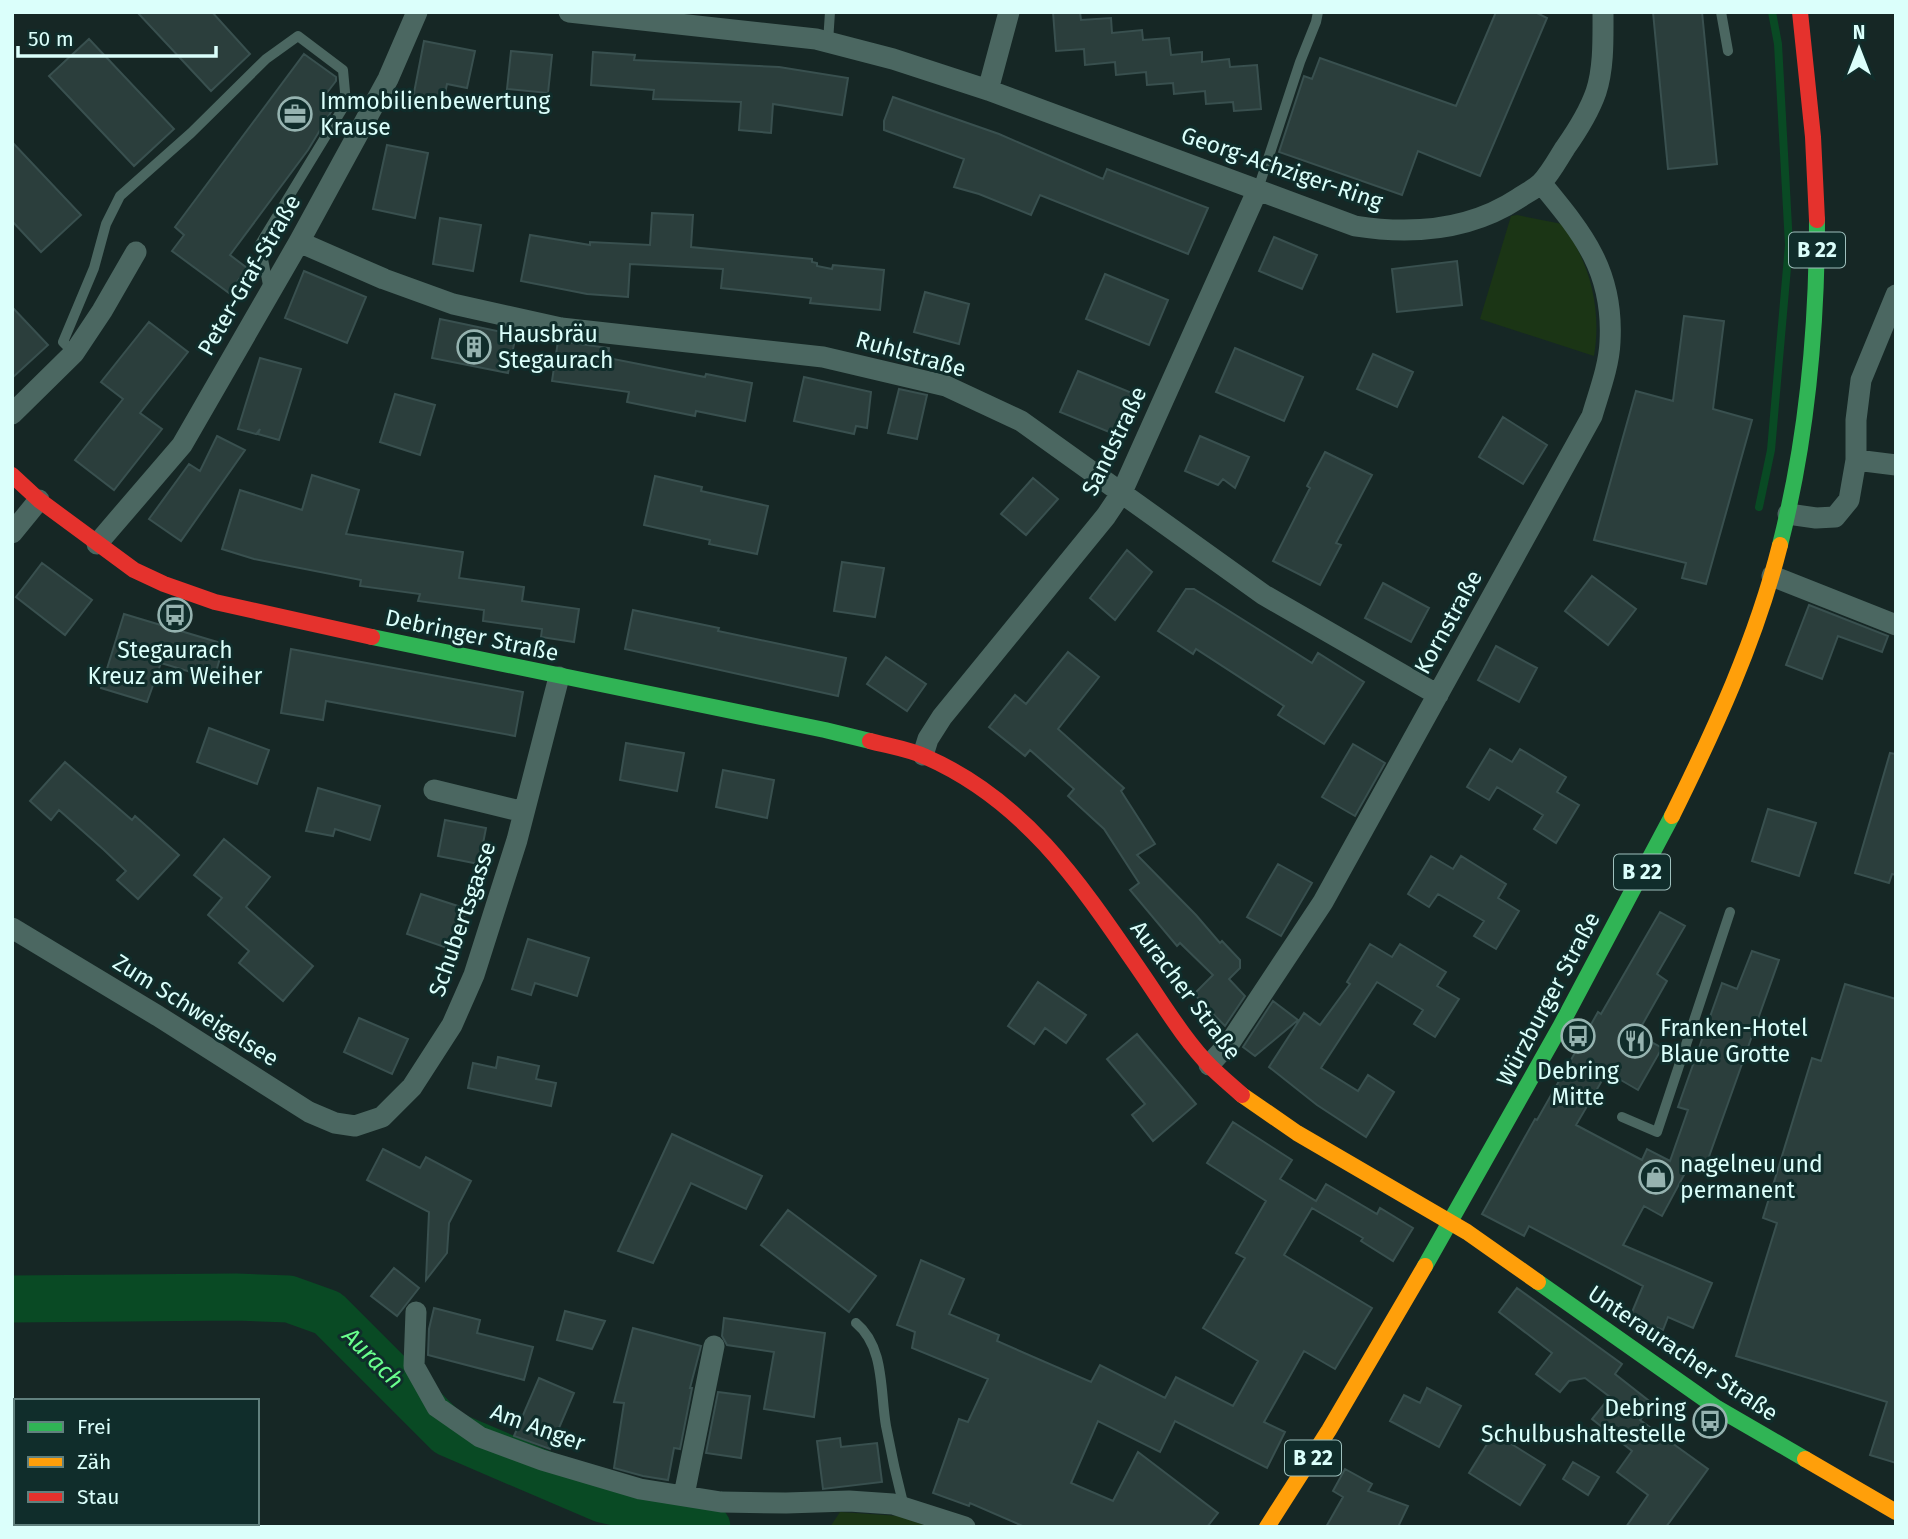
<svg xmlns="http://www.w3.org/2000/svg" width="1908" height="1539" viewBox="0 0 1908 1539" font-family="'Fira Sans',sans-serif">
  <rect width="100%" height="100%" fill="#162725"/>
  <path fill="#1b3515" d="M1517 215 1562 224C1590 262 1602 309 1594 356L1480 319 1511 216Z
    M840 1512 899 1516 930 1527H830Z"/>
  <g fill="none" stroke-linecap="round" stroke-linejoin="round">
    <path stroke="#094a24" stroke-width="8" d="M1759 507 1771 450 1789 245 1778 44 1772 12"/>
    <path stroke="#094a24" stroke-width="47" d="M12 1299 236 1297 289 1299 328 1313 448 1433 602 1499 678 1516 707 1527"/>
  </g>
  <path fill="#2b3e3c" stroke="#39504f" stroke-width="2" d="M137 12H212L250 54 211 91Z
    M1053 12H1080L1081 20 1111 18 1112 33 1142 30 1143 40 1169 38 1171 55 1202 52V62L1229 59 1230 67 1257 65 1261 109 1234 111 1233 102 1206 104 1205 91 1174 94 1173 83 1147 85 1146 72 1116 75 1115 62 1085 65 1084 49 1056 51Z
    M1496 12H1535L1547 18 1480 176 1418 151 1402 195 1279 152 1304 76 1312 79 1320 58 1456 106Z
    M1653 12H1702L1717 164 1668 169Z
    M89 39 174 129 134 166 49 76Z
    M424 41 475 51 467 88 447 84 443 103 413 98Z
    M511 51 552 55 548 93 507 89Z
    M593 52 635 55 634 60 779 67 848 78 842 115 773 104 771 133 739 130 741 102 653 99 654 90 591 85Z
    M304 54 336 77V81L326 94 337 102 308 150 230 255 247 268 229 293 172 251 184 235 175 227Z
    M893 97 999 134 1103 179 1107 169 1208 208 1188 254 1040 195 1031 215 979 194 954 187 964 159 884 130V121Z
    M12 142 81 215 41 252 12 221Z
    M387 145 428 153 415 218 373 209Z
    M652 213 693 215 691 247 812 259V262L817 263V266L832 269 833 265 884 270 880 310 810 303 811 298 721 288 723 269 630 264 628 297 587 294 521 281 530 235 590 245V242L650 245Z
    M440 218 481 225 473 271 433 264Z
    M1274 237 1317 255 1302 289 1259 271Z
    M1457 261 1462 305 1397 312 1392 269Z
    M304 271 366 297 347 343 285 318Z
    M1105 274 1168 300 1149 345 1086 319Z
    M925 292 969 304 959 344 914 332Z
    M12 307 48 345 12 378Z
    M1684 316 1724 321 1713 409 1752 420 1706 584 1682 578 1686 563 1594 540 1636 391 1673 401Z
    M440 319 516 335 508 373 432 358Z
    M149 322 188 352 140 413 162 429 114 490 75 460 123 399 101 382Z
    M558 341 609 348 608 358 705 377 706 374 752 383 745 421 696 411 695 416 627 402 629 392 552 381Z
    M1235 348 1303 377 1284 421 1216 392Z
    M1373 354 1413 372 1397 407 1357 389Z
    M260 358 301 369 279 440 258 434 260 429 256 434 238 429Z
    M1078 371 1132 393 1114 434 1060 412Z
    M804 377 871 392 867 428 856 426 854 434 794 421Z
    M899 389 927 395 917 439 888 433Z
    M395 394 435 405 420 455 380 442Z
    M1503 417 1547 445 1523 484 1479 457Z
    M217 436 245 450 181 541 149 519 189 464 200 471Z
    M1200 436 1249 457 1235 488 1223 479 1218 485 1185 471Z
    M1325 452 1372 475 1336 543 1341 545 1320 585 1273 561 1310 488 1307 486Z
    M312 475 359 490 346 534 463 552 459 578 524 587 522 601 579 609 574 642 541 637 542 629 483 621 484 610 418 601 420 594 360 586 361 580 254 559 222 549 240 490 302 510Z
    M655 476 702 487 701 491 768 506 757 554 709 544 710 540 644 525Z
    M1033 478 1058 499 1026 535 1001 514Z
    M1127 550 1152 572 1115 620 1090 598Z
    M842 562 884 568 875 617 834 611Z
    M42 563 92 600 65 635 16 597Z
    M1592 576 1636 609 1608 645 1565 611Z
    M1383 583 1429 608 1411 642 1365 618Z
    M1186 589H1194L1312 663 1318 653 1364 682 1324 744 1278 715 1284 706 1196 649 1193 654 1158 631Z
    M1809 605 1888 636 1882 652 1838 636 1822 679 1786 665Z
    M633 610 719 628 718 631 846 658 838 696 625 649Z
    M124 614 224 644 214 679 161 663 147 702 101 688Z
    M1496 646 1537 668 1519 702 1478 680Z
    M291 649 523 692 515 736 326 701 323 720 281 713Z
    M1068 652 1099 677 1058 729 1124 788 1121 791 1155 844 1137 855 1196 915 1220 943 1222 941 1240 960V968L1229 979 1245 996 1225 1026 1194 994 1213 975 1180 943 1177 946 1130 890 1139 883 1104 829 1068 796 1074 789 1030 750 1025 756 989 727 1015 695 1026 704Z
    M886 657 926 684 907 711 867 684Z
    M209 728 269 750 257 784 197 762Z
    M626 743 684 753 677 791 620 780Z
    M1353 744 1385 763 1355 816 1322 797Z
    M1490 749 1512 762 1520 749 1566 777 1557 792 1579 805 1556 843 1534 829 1543 815 1497 787 1489 800 1467 787Z
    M1890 753 1896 754V875L1892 874 1889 883 1855 873Z
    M65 762 132 820 135 816 179 855 138 899 117 880 126 871 104 850 59 810 51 820 30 801Z
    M723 770 774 780 767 818 716 807Z
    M318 788 380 806 370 840 335 829 333 836 306 831Z
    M1768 809 1816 823 1799 876 1752 861Z
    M445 820 486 828 479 864 438 856Z
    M224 839 270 877 246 907 313 966 283 1001 239 963 249 951 208 915 222 898 194 875Z
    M1431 856 1453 869 1461 856 1506 884 1498 898 1519 911 1496 949 1474 936 1484 921 1438 894 1429 907 1408 894Z
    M1278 864 1312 883 1281 936 1247 917Z
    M421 894 467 909 453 950 407 934Z
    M1660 912 1685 926 1657 974 1667 981 1637 1034 1662 1048 1638 1090 1607 1072 1576 1125 1642 1160 1647 1149 1670 1161 1688 1110 1678 1107 1722 983 1737 989 1752 951 1779 960 1706 1165 1692 1160 1662 1216 1644 1206 1623 1245 1712 1283 1693 1328 1668 1317 1663 1330 1630 1317 1643 1286 1529 1226 1524 1236 1482 1214 1535 1119 1537 1120 1598 1012 1601 1014Z
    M528 939 589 958 577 996 535 983 531 995 512 989Z
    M1370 944 1392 957 1400 944 1446 972 1437 986 1459 999 1435 1037 1414 1024 1423 1010 1377 982 1321 1068 1358 1091 1368 1075 1394 1092 1366 1137 1317 1105 1269 1067 1304 1013 1320 1025 1350 984 1347 982Z
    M1038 982 1086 1015 1066 1043 1045 1028 1034 1044 1008 1026Z
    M1845 984 1896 999V1463L1870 1455 1887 1402 1736 1356 1777 1223 1763 1218 1812 1058 1821 1061Z
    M1273 1001 1298 1020 1255 1056 1243 1047Z
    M359 1018 408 1039 392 1074 344 1052Z
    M1137 1034 1196 1104 1153 1141 1132 1115 1145 1104 1107 1059Z
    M498 1057 539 1066 536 1079 556 1083 551 1106 468 1088 473 1063 496 1068Z
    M1233 1122 1292 1160 1280 1179 1316 1201 1326 1184 1377 1214 1380 1208 1413 1228 1393 1261 1361 1241 1363 1238 1312 1208 1284 1255 1372 1308 1335 1369 1304 1351 1264 1422 1285 1432 1267 1468 1175 1421 1160 1452 1098 1421 1071 1483 1113 1501 1138 1452 1218 1513 1207 1527H1025L970 1503 969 1506 933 1493 959 1419 968 1422 988 1379 912 1348 915 1332 897 1325 921 1260 964 1279 949 1314 999 1335 997 1341 1091 1382 1100 1365 1165 1398 1176 1377 1233 1406 1258 1361 1203 1328 1245 1258 1236 1253 1266 1201 1207 1163Z
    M672 1134 762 1176 746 1209 691 1183 653 1263 618 1251Z
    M383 1149 420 1168 426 1157 471 1181 449 1223 447 1253 426 1280 429 1212 367 1180Z
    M788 1210 876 1276 849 1312 761 1245Z
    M394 1268 419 1288 397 1316 371 1296Z
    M1517 1288 1622 1364 1615 1374 1653 1404 1640 1420 1708 1469 1666 1527H1626L1648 1495 1617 1472 1632 1451 1592 1419 1610 1397 1585 1378 1569 1381 1560 1392 1536 1374 1552 1353 1499 1312Z
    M434 1308 480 1320 477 1333 533 1347 524 1380 428 1355 429 1329Z
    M565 1311 605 1321 592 1349 557 1340Z
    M724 1318 825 1333 814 1417 764 1409 774 1352 727 1345 722 1336Z
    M633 1328 701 1346 690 1388H692L680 1449 674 1448 668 1480 643 1476 614 1468 624 1403 614 1402Z
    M539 1378 574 1393 550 1449 514 1436Z
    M1427 1388 1461 1406 1439 1447 1390 1421 1404 1395 1420 1403Z
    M718 1392 750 1396 741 1458 706 1453Z
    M1494 1433 1545 1465 1520 1505 1469 1473Z
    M840 1438 841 1447 877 1443 882 1482 823 1489 817 1441Z
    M1573 1462 1599 1477 1588 1495 1563 1479Z
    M1345 1469 1372 1484 1368 1491 1408 1506 1398 1527H1326L1343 1497 1333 1491Z"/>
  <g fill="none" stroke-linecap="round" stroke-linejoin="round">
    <path stroke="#4b6761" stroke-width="10" d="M1721 12 1728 51
      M828 42 830 12
      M1258 189 1300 62 1316 22 1318 12
      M74 353 63 342 94 268 106 224 120 196 191 133 266 59 298 36 343 70 346 103 260 244 269 290
      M1622 1117 1657 1132 1730 912
      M856 1323C885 1347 880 1392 886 1426 891 1453 897 1480 904 1507"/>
    <path stroke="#4b6761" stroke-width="21" d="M569 12 816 39 893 59 988 90 1355 226C1412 235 1469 231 1519 198 1526 193 1535 189 1541 183 1550 174 1558 159 1565 148 1577 131 1589 112 1596 92 1604 68 1603 38 1603 12
      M988 90 1009 12
      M299 242 384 279 453 304 561 328 823 357 946 386 1021 421 1264 595 1438 695
      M12 414 74 353 102 311 136 252
      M1856 460 1896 465
      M1788 514 1816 518 1835 517 1849 500 1856 460V420L1861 380 1896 295
      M12 533 39 500
      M97 544 182 445 299 242 388 79 417 12
      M1772 576 1896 625
      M923 755 928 739 942 717 1106 516 1122 492 1258 189
      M434 790 524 812
      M12 928 158 1016 309 1112 335 1123 355 1126 382 1117 412 1087 452 1025 474 975 517 840 559 677
      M1209 1065 1231 1041 1323 902 1592 416C1599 392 1609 366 1610 342 1614 271 1583 234 1541 183
      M416 1312 414 1366 437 1407 480 1437 542 1460 640 1489 721 1502 786 1503 849 1501 893 1504 965 1527
      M684 1495 714 1346"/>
    <path stroke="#30b455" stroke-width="16" d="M1780 545C1807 439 1817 330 1817 220
      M372 637 825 730 870 741
      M1425 1266 1560 1027 1672 816
      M1538 1282 1717 1408 1805 1459"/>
    <path stroke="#ff9f0a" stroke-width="16" d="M1672 816C1715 729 1756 640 1780 545
      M1242 1095 1297 1133 1467 1232 1538 1282
      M1805 1459 1896 1512
      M1267 1527 1329 1430 1425 1266"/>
    <path stroke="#e5322d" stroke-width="16" d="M1800 12 1813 137 1817 220
      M12 475 39 500 134 570 164 584 215 602 372 637
      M870 741C888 746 909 749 926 757 1030 803 1085 891 1147 981 1166 1009 1187 1043 1211 1067 1221 1077 1232 1086 1242 1095"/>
  </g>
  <defs>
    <symbol id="office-ring" viewBox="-11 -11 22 22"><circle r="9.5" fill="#102d2b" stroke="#96b3b0" stroke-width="1.5"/><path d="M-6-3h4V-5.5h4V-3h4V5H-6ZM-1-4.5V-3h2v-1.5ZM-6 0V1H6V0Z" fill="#96b3b0"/></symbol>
    <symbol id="building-ring" viewBox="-11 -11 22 22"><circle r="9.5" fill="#102d2b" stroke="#96b3b0" stroke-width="1.5"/><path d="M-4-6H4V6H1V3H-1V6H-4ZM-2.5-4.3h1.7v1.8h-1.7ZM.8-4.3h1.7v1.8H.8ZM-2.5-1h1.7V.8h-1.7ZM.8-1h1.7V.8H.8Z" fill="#96b3b0"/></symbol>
    <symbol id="bus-ring" viewBox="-11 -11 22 22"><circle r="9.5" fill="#102d2b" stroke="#96b3b0" stroke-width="1.5"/><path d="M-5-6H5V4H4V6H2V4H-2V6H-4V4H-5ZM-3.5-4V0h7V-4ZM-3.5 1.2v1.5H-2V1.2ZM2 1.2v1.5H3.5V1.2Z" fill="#96b3b0"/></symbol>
    <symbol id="restaurant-ring" viewBox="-11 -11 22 22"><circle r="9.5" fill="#102d2b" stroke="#96b3b0" stroke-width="1.5"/><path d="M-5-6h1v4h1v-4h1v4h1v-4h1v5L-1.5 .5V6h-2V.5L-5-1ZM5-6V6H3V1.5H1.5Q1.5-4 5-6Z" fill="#96b3b0"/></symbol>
    <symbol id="shop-ring" viewBox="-11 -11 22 22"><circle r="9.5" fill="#102d2b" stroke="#96b3b0" stroke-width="1.5"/><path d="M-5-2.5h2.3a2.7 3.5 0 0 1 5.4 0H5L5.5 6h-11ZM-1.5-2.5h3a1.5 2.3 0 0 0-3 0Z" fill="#96b3b0"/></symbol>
  </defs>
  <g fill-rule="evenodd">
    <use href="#office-ring" x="276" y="95" width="38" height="38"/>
    <use href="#building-ring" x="455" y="328" width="38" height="38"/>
    <use href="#bus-ring" x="156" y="596" width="38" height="38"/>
    <use href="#bus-ring" x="1559" y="1017" width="38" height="38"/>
    <use href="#restaurant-ring" x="1616" y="1022" width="38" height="38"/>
    <use href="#shop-ring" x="1637" y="1158" width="38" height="38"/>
    <use href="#bus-ring" x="1691" y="1402" width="38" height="38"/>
  </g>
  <g text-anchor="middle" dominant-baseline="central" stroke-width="6" stroke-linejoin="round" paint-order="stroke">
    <g fill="#102d2b" stroke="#9ec0bd" stroke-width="2">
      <rect x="1789" y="232.5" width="56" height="35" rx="5"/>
      <rect x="1614" y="854.5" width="56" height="35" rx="5"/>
      <rect x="1285" y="1440.5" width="56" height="35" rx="5"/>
    </g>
    <g font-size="21" font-weight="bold" fill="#dbfffb">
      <text x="1817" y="250">B 22</text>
      <text x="1642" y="872">B 22</text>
      <text x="1313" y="1458">B 22</text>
    </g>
    <g font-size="23" fill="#dbfffb" stroke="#102d2b" text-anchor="start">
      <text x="320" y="101">Immobilienbewertung<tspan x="320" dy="26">Krause</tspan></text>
      <text x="498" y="334">Hausbräu<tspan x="498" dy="26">Stegaurach</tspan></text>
      <text x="175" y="650" text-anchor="middle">Stegaurach<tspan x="175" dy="26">Kreuz am Weiher</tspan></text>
      <text x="1660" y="1028">Franken-Hotel<tspan x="1660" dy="26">Blaue Grotte</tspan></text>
      <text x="1578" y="1071" text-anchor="middle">Debring<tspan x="1578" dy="26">Mitte</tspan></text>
      <text x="1680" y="1164">nagelneu und<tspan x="1680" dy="26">permanent</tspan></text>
      <text x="1686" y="1408" text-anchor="end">Debring<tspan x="1686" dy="26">Schulbushaltestelle</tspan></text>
    </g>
    <g font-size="23" fill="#dbfffb" stroke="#102d2b">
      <text transform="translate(1282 168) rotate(19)">Georg-Achziger-Ring</text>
      <text transform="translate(249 275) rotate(-60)">Peter-Graf-Straße</text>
      <text transform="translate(911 354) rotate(16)">Ruhlstraße</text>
      <text transform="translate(1114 441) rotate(-64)">Sandstraße</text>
      <text transform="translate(1448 622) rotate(-61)">Kornstraße</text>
      <text transform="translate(472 635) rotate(12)">Debringer Straße</text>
      <text transform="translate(462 919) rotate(-71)">Schubertsgasse</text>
      <text transform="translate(1186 990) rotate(53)">Auracher Straße</text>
      <text transform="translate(1548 999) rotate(-62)">Würzburger Straße</text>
      <text transform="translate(196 1010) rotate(32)">Zum Schweigelsee</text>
      <text transform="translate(1683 1353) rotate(34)">Unterauracher Straße</text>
      <text transform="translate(538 1427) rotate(20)">Am Anger</text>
    </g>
    <g font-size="24" font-style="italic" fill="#69ff8d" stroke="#102d2b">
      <text transform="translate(373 1358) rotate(45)">Aurach</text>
    </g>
  </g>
  <rect width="1908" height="1539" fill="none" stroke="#dbfffb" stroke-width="28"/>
  <rect x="14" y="1399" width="245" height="126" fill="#102d2b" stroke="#61817e" stroke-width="2"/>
  <rect x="28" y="1422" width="35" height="10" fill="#30b455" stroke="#61817e" stroke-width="2"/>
  <text x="77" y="1434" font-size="21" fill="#dbfffb">Frei</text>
  <rect x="28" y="1457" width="35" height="10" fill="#ff9f0a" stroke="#61817e" stroke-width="2"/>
  <text x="77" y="1469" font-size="21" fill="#dbfffb">Zäh</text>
  <rect x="28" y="1492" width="35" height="10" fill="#e5322d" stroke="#61817e" stroke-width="2"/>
  <text x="77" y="1504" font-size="21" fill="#dbfffb">Stau</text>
  <g transform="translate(1859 49)" stroke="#102d2b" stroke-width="5" paint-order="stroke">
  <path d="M0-5L12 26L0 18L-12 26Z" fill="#dbfffb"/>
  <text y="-10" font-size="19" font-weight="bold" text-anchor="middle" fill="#dbfffb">N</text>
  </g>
  <path d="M18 46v10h198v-10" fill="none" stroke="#dbfffb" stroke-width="3.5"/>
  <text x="28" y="46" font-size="21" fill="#dbfffb" stroke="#102d2b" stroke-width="5" paint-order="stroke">50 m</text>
</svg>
